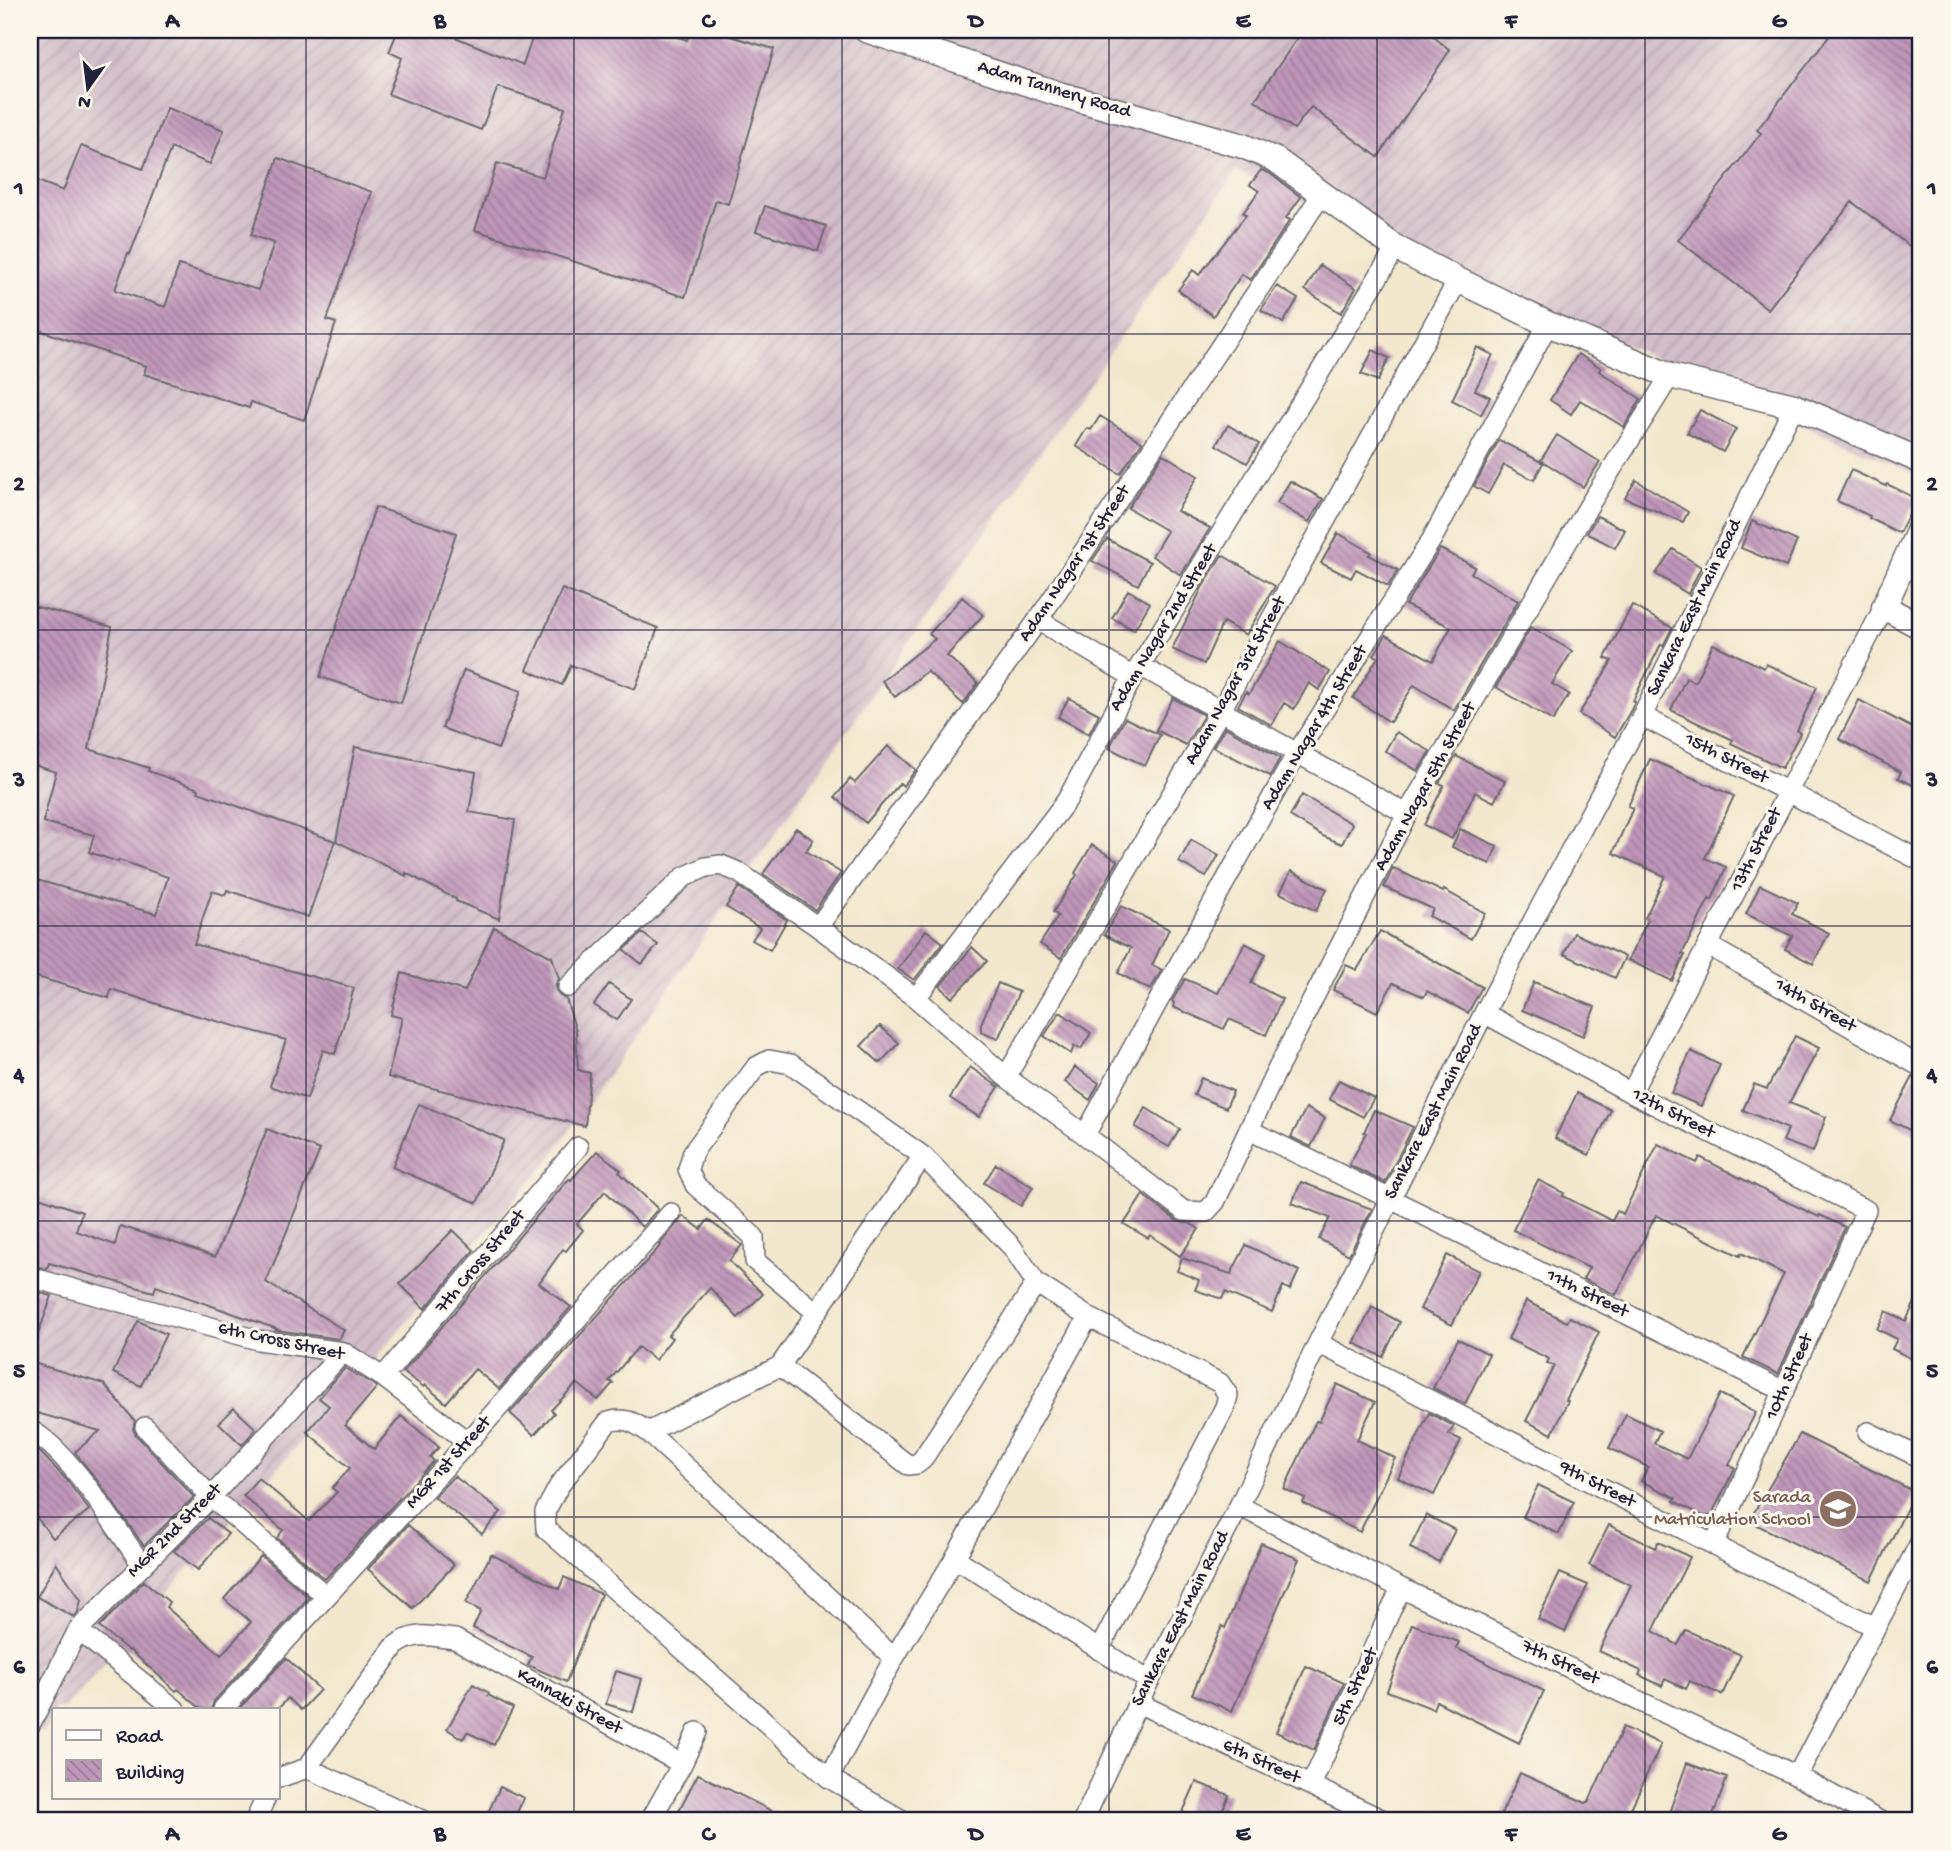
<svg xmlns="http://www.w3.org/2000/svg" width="1951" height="1851" viewBox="0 0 1951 1851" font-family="'Gochi Hand',sans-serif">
  <defs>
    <pattern id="industrial-furrows" width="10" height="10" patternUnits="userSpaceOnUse" patternTransform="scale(1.75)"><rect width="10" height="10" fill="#d2bdc8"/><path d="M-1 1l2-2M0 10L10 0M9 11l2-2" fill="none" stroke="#b4a2ad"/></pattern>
    <pattern id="building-back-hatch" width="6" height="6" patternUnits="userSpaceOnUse" patternTransform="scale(1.75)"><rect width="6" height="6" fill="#bf96b9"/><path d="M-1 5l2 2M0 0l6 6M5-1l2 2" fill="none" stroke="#9b7a98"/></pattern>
  </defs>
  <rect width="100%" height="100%" fill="#fbf7ec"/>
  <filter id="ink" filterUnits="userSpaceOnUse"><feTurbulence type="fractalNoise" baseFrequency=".0143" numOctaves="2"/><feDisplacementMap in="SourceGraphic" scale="14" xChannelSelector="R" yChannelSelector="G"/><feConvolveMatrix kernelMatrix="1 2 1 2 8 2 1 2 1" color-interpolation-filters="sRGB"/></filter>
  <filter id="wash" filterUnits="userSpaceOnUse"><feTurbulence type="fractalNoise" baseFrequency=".00686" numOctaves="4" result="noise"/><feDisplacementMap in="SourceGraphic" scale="28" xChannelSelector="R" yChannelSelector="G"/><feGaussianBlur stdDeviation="1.57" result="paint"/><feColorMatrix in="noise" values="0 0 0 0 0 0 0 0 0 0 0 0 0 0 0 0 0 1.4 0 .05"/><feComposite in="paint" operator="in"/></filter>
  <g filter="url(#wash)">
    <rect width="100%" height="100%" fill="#f3e7ce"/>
    <path fill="url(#industrial-furrows)" d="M30 30H1921V477L1236 171 547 1163 64 1709H54V1720L43 1733 30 1729Z"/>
    <g id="blocks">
      <path fill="url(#building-back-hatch)" d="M398 30H438L523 65 535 30H657L687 40 690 30H710L774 49 728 204 716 200 685 297 475 230 497 163 543 177 565 108 498 87 481 130 388 94 402 58 389 52Z
        M1303 30H1425L1450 50 1378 157 1311 107 1294 129 1255 100Z
        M1834 30H1921V255L1852 202 1768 309 1678 240 1761 133 1757 130Z
        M167 108 224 130 210 164 171 148 130 254 128 253 115 290 165 307 179 265 258 290 274 243 251 235 278 158 372 192 327 320 336 323 304 420 251 402 249 408 144 374 146 366 30 327V178L63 191 81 146 143 169Z
        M1261 170 1269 173 1301 197 1286 218 1290 220 1250 280 1242 274 1213 316 1178 290 1193 270 1199 275 1246 215 1243 213 1259 191 1250 185Z
        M765 206 826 226 818 251 756 231Z
        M1320 265 1356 288 1341 313 1305 290Z
        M1277 286 1298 299 1283 323 1261 310Z
        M1477 347 1493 355 1475 390 1490 397 1481 415 1452 400Z
        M1373 350 1389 358 1378 381 1361 374Z
        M1578 354 1601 368 1599 371 1641 399 1624 427 1580 400 1571 414 1550 400Z
        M1700 410 1736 429 1723 452 1687 433Z
        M1100 416 1142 442 1120 474 1076 446 1087 428 1091 430Z
        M1228 425 1259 444 1247 463 1216 445Z
        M1557 435 1600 462 1583 487 1541 460Z
        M1499 440 1543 463 1534 480 1504 465 1488 494 1474 486Z
        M1163 454 1198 476 1177 511 1210 528 1181 575 1152 556 1167 531 1128 508Z
        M1851 470 1886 486 1887 484 1917 499 1899 533 1869 518 1870 516 1837 501Z
        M1636 480 1688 512 1683 522 1625 498Z
        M1290 481 1323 499 1309 522 1277 503Z
        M375 507 456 533 401 703 320 677Z
        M1597 516 1625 530 1615 548 1587 533Z
        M1752 521 1797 541 1786 567 1741 548Z
        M1338 533 1371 552 1369 555 1398 570 1388 586 1356 569 1351 578 1321 563Z
        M1107 539 1150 562 1138 585 1092 561Z
        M1440 549 1475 567 1471 573 1518 601 1454 710 1414 685 1390 722 1353 698 1378 657 1374 655 1386 635 1433 661 1451 627 1405 605Z
        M1673 549 1701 567 1688 594 1656 574Z
        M1222 555 1275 586 1246 635 1223 622 1204 664 1172 649 1202 588Z
        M562 589 658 628 635 689 571 665 562 685 527 670Z
        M1128 590 1150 603 1134 630 1112 618Z
        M962 597 983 615 947 656 978 683 963 704 927 671 895 697 882 681 935 639 929 634Z
        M30 605 112 627 89 749 149 768 148 771 199 789 198 792 335 841 308 917 227 890 225 895 212 891 194 944 354 988 335 1054 323 1050 307 1099 270 1086 286 1040 173 1009 111 989 109 998 30 975V878L156 914 168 877 119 860 118 862 89 852 94 835 43 822 56 772 30 764Z
        M1632 605 1672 628 1663 646 1661 644 1633 701 1635 702 1631 710 1615 737 1579 714 1612 661 1605 658Z
        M1531 627 1572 651 1552 684 1569 694 1553 721 1496 687Z
        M1280 641 1330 672 1319 690 1309 683 1294 709 1284 703 1272 725 1238 706 1246 692 1249 694Z
        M1713 644 1764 668 1766 664 1817 687 1797 731 1800 733 1782 768 1731 743 1733 740 1671 710 1686 678 1695 682Z
        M464 670 521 691 498 749 442 728Z
        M1069 698 1099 714 1089 734 1058 717Z
        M1173 698 1204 715 1186 745 1156 730Z
        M1859 700 1920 732 1921 729V789L1898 778 1901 772 1839 739Z
        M1125 718 1160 735 1145 766 1109 748Z
        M1225 727 1280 758 1270 776 1213 747Z
        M1396 732 1430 751 1418 771 1385 751Z
        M888 746 916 770 903 786 900 783 866 823 835 797 850 779 855 783Z
        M355 747 476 772 469 812 515 820 499 919 456 901V899L406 873V876L336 841Z
        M1456 756 1505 781 1494 802 1475 792 1452 839 1424 825 1444 785 1439 783Z
        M1650 759 1734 796 1705 858 1726 867 1712 900 1709 899 1682 954 1685 955 1672 981 1628 960 1648 920 1645 918 1665 876 1613 853 1633 808 1628 806Z
        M1302 795 1352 824 1342 844 1323 836 1290 816Z
        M796 828 813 840 806 851 841 873 815 910 763 874Z
        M1460 829 1497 846 1490 864 1452 847Z
        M1191 840 1219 855 1206 877 1179 862Z
        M1092 845 1118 861 1061 958 1040 944 1058 916 1053 912 1077 875 1075 873Z
        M1393 868 1443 892 1444 890 1485 913 1471 939 1429 916 1433 909 1384 887Z
        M1291 871 1327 889 1316 911 1280 893Z
        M1760 885 1798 903 1792 914 1829 933 1813 964 1785 949 1792 936 1746 914Z
        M739 887 787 920 770 950 752 940 760 928 726 907Z
        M1121 906 1169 929 1152 965 1162 970 1150 990 1118 973 1131 948 1104 935Z
        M494 927 552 957 559 979 556 984V990L560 996 566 999 576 1031 578 1070 590 1073 585 1126 388 1077 402 1018 391 1015 402 973 465 991Z
        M926 930 943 943 914 980 898 969Z
        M1380 931 1482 987 1468 1013 1427 991 1424 997 1393 983 1377 1012 1333 990 1346 965 1357 970Z
        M642 933 658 945 642 964 624 950Z
        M1574 933 1625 957 1615 978 1564 954Z
        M1245 943 1266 954 1251 983 1282 999 1266 1035 1229 1019 1224 1029 1173 1007 1174 1003 1172 1001 1185 979 1218 993Z
        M972 947 987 961 952 998 940 986Z
        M1534 982 1595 1007 1583 1036 1522 1010Z
        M998 983 1019 992 998 1039 981 1032V1024Z
        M609 984 631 999 617 1020 594 1005Z
        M1060 1012 1091 1033 1081 1049 1074 1046 1071 1054 1044 1036Z
        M880 1026 899 1043 880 1063 861 1046Z
        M1795 1036 1819 1048 1789 1103 1826 1117 1813 1152 1783 1141 1788 1129 1743 1110 1754 1084 1767 1089Z
        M1691 1051 1720 1065 1701 1106 1671 1093Z
        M970 1067 999 1087 979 1117 950 1098Z
        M1075 1067 1099 1083 1090 1100 1065 1082Z
        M1913 1077 1921 1079V1136L1890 1120Z
        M1201 1078 1233 1091 1226 1108 1194 1095Z
        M1339 1080 1374 1098 1363 1117 1329 1099Z
        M1577 1093 1611 1110 1589 1155 1555 1138Z
        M419 1104 504 1140 477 1203 392 1167Z
        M1146 1108 1180 1129 1169 1147 1135 1127Z
        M1306 1108 1325 1118 1311 1147 1291 1137Z
        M1374 1110 1413 1127 1385 1183 1349 1165 1366 1133 1364 1132Z
        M267 1129 320 1150 266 1282 344 1330 339 1339 276 1330 277 1329 156 1286 154 1292 49 1263 47 1269 30 1265V1194L82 1212 76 1231 115 1245 120 1226 169 1241 215 1257Z
        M1658 1144 1697 1163 1700 1157 1777 1197 1819 1217 1820 1215 1845 1227 1778 1374 1743 1357 1784 1274 1741 1253 1740 1256 1656 1215 1616 1295 1583 1279 1589 1268 1513 1230 1538 1180 1564 1193 1563 1196 1612 1221 1617 1211 1623 1214Z
        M597 1151 621 1170 619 1172 658 1209 642 1227 605 1191 577 1224 583 1230 566 1251 563 1249 539 1283 571 1307 499 1389 475 1369 446 1403 425 1385 424 1387 403 1372 549 1202 569 1179 571 1180Z
        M996 1164 1033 1187 1021 1206 984 1183Z
        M1301 1182 1372 1209 1349 1255 1319 1239 1330 1218 1292 1203Z
        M1143 1195 1177 1221 1191 1224 1199 1229 1180 1256 1150 1235 1148 1238 1124 1224Z
        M683 1216 701 1229 708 1220 742 1245 729 1261 763 1294 738 1318 710 1288 668 1335 672 1338 655 1360 638 1347 609 1381 613 1383 598 1400 577 1383 551 1410 554 1413 534 1435 510 1413 661 1245 660 1244Z
        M453 1230 474 1250 425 1309 400 1284Z
        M1246 1245 1299 1271 1290 1290 1283 1286 1272 1312 1225 1292 1222 1299 1195 1290 1199 1280 1177 1271 1182 1258 1231 1274Z
        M1447 1255 1479 1271 1452 1325 1420 1309Z
        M30 1290 52 1296 32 1350 30 1349Z
        M1921 1290V1355L1915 1352 1912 1359 1892 1349 1897 1339 1877 1329 1886 1311 1906 1321Z
        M1526 1301 1567 1322 1570 1317 1599 1332 1566 1400 1568 1401 1552 1434 1526 1421 1554 1366 1547 1363 1549 1359 1508 1339Z
        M1372 1307 1400 1322 1383 1357 1354 1343Z
        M138 1321 166 1334 141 1386 113 1373Z
        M1458 1339 1489 1354 1465 1404 1433 1388Z
        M30 1362 104 1384 135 1421 133 1429 136 1435 194 1497 144 1546 100 1484 75 1452 100 1431 30 1411Z
        M345 1368 377 1387 345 1425 374 1449 401 1416 439 1447 430 1457 434 1461 325 1579 277 1538 283 1530 243 1496 258 1478 309 1521 337 1492 332 1488 350 1468 307 1432 329 1406 319 1398Z
        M1337 1384 1375 1402 1357 1440 1395 1458 1360 1532 1303 1503 1305 1498 1284 1489 1316 1421 1319 1422Z
        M1720 1394 1756 1412 1729 1465 1735 1468 1711 1516H1703L1674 1501 1676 1498 1641 1481 1648 1467 1609 1448 1626 1414 1660 1431 1654 1443 1687 1459Z
        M234 1408 256 1429 242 1445 219 1423Z
        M1429 1413 1454 1426 1449 1434 1461 1440 1434 1495 1398 1478Z
        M1800 1434 1915 1492 1871 1581 1749 1521Z
        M38 1450 66 1479 89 1510 53 1538 30 1509V1457Z
        M454 1476 501 1512 482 1534 434 1497Z
        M1538 1485 1574 1502 1559 1534 1523 1517Z
        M1426 1515 1455 1530 1439 1562 1410 1548Z
        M208 1518 228 1534 198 1570 174 1551Z
        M408 1525 454 1565 413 1608 368 1569Z
        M1609 1525 1655 1548 1658 1542 1690 1557 1653 1631 1678 1645 1686 1630 1741 1655 1722 1695 1690 1681 1686 1689 1665 1679 1662 1686 1639 1675 1641 1671 1599 1651 1631 1585 1589 1565Z
        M1261 1543 1299 1559 1232 1711 1192 1694 1222 1626 1225 1628Z
        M491 1554 559 1589 564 1577 601 1594 566 1682 528 1665 532 1657 473 1628 481 1611 466 1603Z
        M261 1556 309 1597 214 1701 211 1709H201L178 1689 176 1691 130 1650 129 1651 99 1627 144 1581 169 1602 166 1607 221 1655 251 1622 224 1599Z
        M56 1563 81 1600 78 1612 74 1617 37 1597Z
        M1560 1573 1588 1585 1565 1632 1538 1619Z
        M1412 1624 1459 1642 1456 1648 1544 1691 1519 1743 1436 1701 1433 1709 1387 1691Z
        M286 1658 320 1690 301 1710 288 1698 278 1709H239Z
        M1306 1666 1344 1683 1314 1750 1276 1732Z
        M616 1671 642 1679 633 1712 606 1704Z
        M473 1684 489 1693 488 1695 513 1708 494 1745 467 1732 463 1739 447 1729Z
        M1623 1727 1661 1744 1626 1819 1632 1821H1498L1520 1773 1586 1803 1589 1801Z
        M1687 1763 1727 1778 1711 1821H1666Z
        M698 1774 792 1821H701L679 1810Z
        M1196 1782 1229 1795 1218 1821H1179Z
        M500 1787 524 1798 513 1821H484Z"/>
    </g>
  </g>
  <g filter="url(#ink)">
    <use href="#blocks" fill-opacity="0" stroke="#6b676e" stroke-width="2"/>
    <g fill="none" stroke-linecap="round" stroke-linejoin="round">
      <defs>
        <path id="minor" d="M1038 620 1133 677
          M1140 666 1407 814
          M1642 716 1921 861
          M818 927 1038 620 1322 194
          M1709 946 1921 1067
          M568 987 684 877 706 867 721 865 738 872 818 927 916 998 1006 1077 1085 1135 1184 1211 1206 1212 1215 1202 1275 1074 1407 814 1591 502 1670 376
          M916 998 1067 800 1133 677 1396 248
          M1484 1013 1631 1093 1866 1210 1714 1544
          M1006 1077 1221 710 1458 280
          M1631 1093 1884 607
          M1249 1130 1784 1391
          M1085 1135 1155 1007 1297 753 1432 539 1548 324
          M30 1277 258 1340 343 1352 383 1377 468 1442
          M816 1312 755 1261 754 1237 695 1185 688 1169 693 1152 756 1067 769 1060 791 1064 923 1156 1012 1247 1036 1283 1088 1317 1220 1383 1228 1395 1225 1407 1099 1650
          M1318 1343 1875 1627
          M780 1366 908 1465 917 1464 922 1460 1036 1283
          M383 1377 578 1147
          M145 1427 211 1497 326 1596
          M30 1430C68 1449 116 1528 142 1565
          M648 1432 780 1366 923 1156
          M1868 1432 1921 1458
          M1239 1506 1401 1588 1797 1776 1880 1821
          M955 1558 1149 1681
          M78 1630 175 1709
          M894 1658 648 1432C634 1422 625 1417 608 1422L559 1486 545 1512 546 1529 829 1778 904 1821
          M1138 1703 1385 1821
          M223 1709 468 1442 671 1213
          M30 1725 78 1630 211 1497 343 1352
          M307 1768 424 1821
          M1797 1776 1921 1541
          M278 1778 307 1768 395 1646C416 1630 431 1637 455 1639L682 1764
          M829 1778 894 1658 955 1558 1088 1317
          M1311 1785 1401 1588
          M255 1821 266 1797
          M650 1821 682 1764 697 1732
          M1083 1821 1138 1703 1239 1506 1318 1343 1484 1013 1642 716 1794 406"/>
        <path id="tertiary" d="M866 30 1059 94 1243 146 1276 160 1396 248 1458 280 1548 324 1670 376 1794 406 1921 461
          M1921 525 1884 607 1921 627"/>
      </defs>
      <use href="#minor" stroke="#6b676e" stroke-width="22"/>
      <use href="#tertiary" stroke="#6b676e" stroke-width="27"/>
      <use href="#minor" stroke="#fff" stroke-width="19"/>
      <use href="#tertiary" stroke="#fff" stroke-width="24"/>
    </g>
  </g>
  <path fill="none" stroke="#22223b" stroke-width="2" stroke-opacity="0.55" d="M306 30V1821M574 30V1821M842 30V1821M1109 30V1821M1377 30V1821M1645 30V1821M30 334H1921M30 630H1921M30 926H1921M30 1221H1921M30 1517H1921"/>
  <defs>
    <symbol id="school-disc" viewBox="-11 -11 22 22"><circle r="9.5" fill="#8d6e63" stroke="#fbf7ec"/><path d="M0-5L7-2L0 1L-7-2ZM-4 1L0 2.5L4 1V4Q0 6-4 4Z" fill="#fff"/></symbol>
  </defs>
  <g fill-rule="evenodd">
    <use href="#school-disc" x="1816" y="1487" width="44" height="44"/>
  </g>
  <g text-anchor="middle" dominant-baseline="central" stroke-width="6" stroke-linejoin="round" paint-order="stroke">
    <g font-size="19" fill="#22223b" stroke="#fbf7ec">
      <text transform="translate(1054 90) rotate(17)">Adam Tannery Road</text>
      <text transform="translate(1075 564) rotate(-56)">Adam Nagar 1st Street</text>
      <text transform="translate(1695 608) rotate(-64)">Sankara East Main Road</text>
      <text transform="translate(1164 628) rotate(-59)">Adam Nagar 2nd Street</text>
      <text transform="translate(1236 681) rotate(-61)">Adam Nagar 3rd Street</text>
      <text transform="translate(1315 728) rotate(-59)">Adam Nagar 4th Street</text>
      <text transform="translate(1726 759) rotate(27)">15th Street</text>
      <text transform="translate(1426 787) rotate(-61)">Adam Nagar 5th Street</text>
      <text transform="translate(1757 850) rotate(-63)">13th Street</text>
      <text transform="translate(1815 1006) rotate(30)">14th Street</text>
      <text transform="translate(1434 1112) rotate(-63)">Sankara East Main Road</text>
      <text transform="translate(1673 1114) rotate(27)">12th Street</text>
      <text transform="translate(481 1262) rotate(-50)">7th Cross Street</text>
      <text transform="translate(1587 1294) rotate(26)">11th Street</text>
      <text transform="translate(281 1342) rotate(12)">6th Cross Street</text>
      <text transform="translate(1790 1377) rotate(-66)">10th Street</text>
      <text transform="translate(449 1463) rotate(-48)">MGR 1st Street</text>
      <text transform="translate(1597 1485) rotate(27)">9th Street</text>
      <text transform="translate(175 1531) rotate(-45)">MGR 2nd Street</text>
      <text transform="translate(1181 1619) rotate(-63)">Sankara East Main Road</text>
      <text transform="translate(1560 1663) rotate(25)">7th Street</text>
      <text transform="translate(1356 1687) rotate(-65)">5th Street</text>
      <text transform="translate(569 1702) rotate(29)">Kannaki Street</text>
      <text transform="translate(1261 1762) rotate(25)">6th Street</text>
    </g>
    <g font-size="19" fill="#785e54" stroke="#fbf7ec" text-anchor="end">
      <text x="1811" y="1498">Sarada<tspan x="1811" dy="22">Matriculation School</tspan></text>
    </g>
  </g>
  <rect width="1951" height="1851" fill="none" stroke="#fbf7ec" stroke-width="77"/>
  <rect x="52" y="1708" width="228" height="91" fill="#fbf7ec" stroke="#a4a2a5" stroke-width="2"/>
  <rect x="66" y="1730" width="35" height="10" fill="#ffffff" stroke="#a4a2a5" stroke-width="2"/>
  <text x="116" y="1742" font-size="21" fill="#22223b">Road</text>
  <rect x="66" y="1760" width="35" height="21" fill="url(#building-back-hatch)" stroke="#a4a2a5" stroke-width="2"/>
  <text x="116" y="1778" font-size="21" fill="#22223b">Building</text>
  <g transform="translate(88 88) rotate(194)" stroke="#fbf7ec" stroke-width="5" paint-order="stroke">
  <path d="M0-5L12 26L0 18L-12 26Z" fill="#22223b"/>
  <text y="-10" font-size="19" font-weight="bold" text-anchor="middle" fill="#22223b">N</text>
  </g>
  <rect x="38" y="38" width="1874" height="1774" fill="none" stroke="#22223b" stroke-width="2.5"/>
  <g font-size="23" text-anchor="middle" font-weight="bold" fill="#22223b">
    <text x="172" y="27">A</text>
    <text x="440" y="27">B</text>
    <text x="708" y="27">C</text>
    <text x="976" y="27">D</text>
    <text x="1243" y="27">E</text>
    <text x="1511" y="27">F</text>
    <text x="1779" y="27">G</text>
    <text x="19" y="194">1</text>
    <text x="1932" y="194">1</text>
    <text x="19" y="490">2</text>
    <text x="1932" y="490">2</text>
    <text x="19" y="786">3</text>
    <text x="1932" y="786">3</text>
    <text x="19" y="1081">4</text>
    <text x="1932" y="1081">4</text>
    <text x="19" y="1377">5</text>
    <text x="1932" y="1377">5</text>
    <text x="19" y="1673">6</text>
    <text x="1932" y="1673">6</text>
    <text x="172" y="1840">A</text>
    <text x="440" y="1840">B</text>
    <text x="708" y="1840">C</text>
    <text x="976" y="1840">D</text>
    <text x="1243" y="1840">E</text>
    <text x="1511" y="1840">F</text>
    <text x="1779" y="1840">G</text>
  </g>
</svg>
